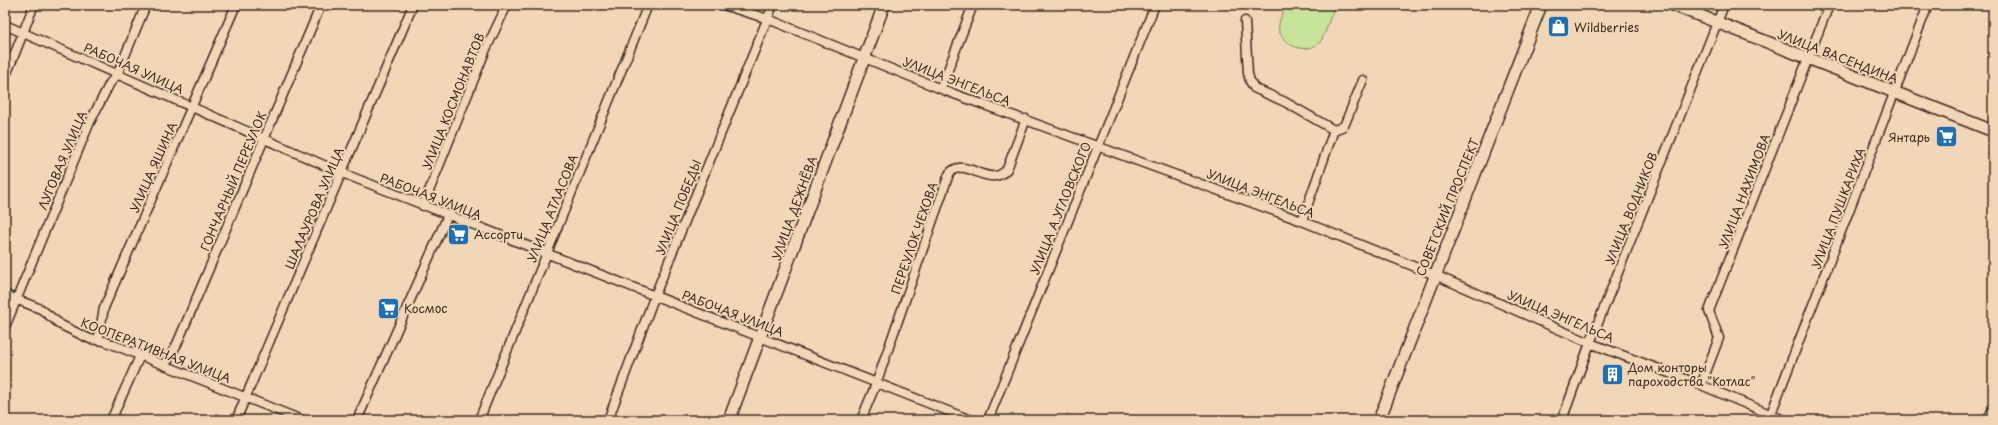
<svg xmlns="http://www.w3.org/2000/svg" width="1998" height="425" viewBox="0 0 1998 425" font-family="'Playpen Sans',sans-serif">
  <rect width="100%" height="100%" fill="#f1d7b8"/>
  <filter id="ink" filterUnits="userSpaceOnUse"><feTurbulence type="fractalNoise" baseFrequency=".025" numOctaves="2"/><feDisplacementMap in="SourceGraphic" scale="8" xChannelSelector="R" yChannelSelector="G"/><feConvolveMatrix kernelMatrix="1 2 1 2 8 2 1 2 1" color-interpolation-filters="sRGB"/></filter>
  <g filter="url(#ink)">
    <path fill="#c8e49b" stroke="#82875c" d="M1286 5H1335C1331 14 1325 36 1320 42 1307 55 1285 47 1279 31 1277 23 1283 13 1286 5Z"/>
    <g fill="none" stroke-linecap="round" stroke-linejoin="round">
      <defs>
        <path id="street" d="M723 5 768 19 946 91 1302 221 1435 275 1590 343 1701 385 1784 420
          M1245 21 1248 74 1250 81 1254 88 1285 102 1334 130
          M5 25 342 173 971 420
          M5 77C16 53 24 29 34 5
          M941 88 973 5
          M423 206 486 49 507 5
          M1302 221 1334 130 1344 126 1363 80
          M5 295 41 309 61 325 90 339 104 341 302 420
          M5 327 90 122 110 83 117 75 146 5
          M98 340 104 308 236 5
          M165 365 177 344 321 5
          M1701 385 1719 338 1709 311 1829 5
          M1769 419 1928 5
          M111 420 140 356
          M236 420 413 5
          M357 420 448 215
          M479 420 648 5
          M608 420 655 295 773 5
          M861 420 876 384 949 174C965 154 989 191 1007 169L1026 119
          M988 420 1155 5
          M1562 420 1590 343 1724 5
          M1988 420 1993 408"/>
        <path id="secondary" d="M1673 5 1993 131
          M729 420 884 5
          M1379 420 1541 5"/>
      </defs>
      <use href="#street" stroke="#3b2a1e" stroke-width="11"/>
      <use href="#secondary" stroke="#3b2a1e" stroke-width="14"/>
      <use href="#street" stroke="#f1d7b8" stroke-width="8"/>
      <use href="#secondary" stroke="#f1d7b8" stroke-width="11"/>
    </g>
  </g>
  <defs>
    <symbol id="shop-square" viewBox="-11 -11 22 22"><rect x="-9" y="-9" width="18" height="18" rx="4" fill="#1f6fb2" stroke="#f1d7b8"/><path d="M-5-2.5h2.3a2.7 3.5 0 0 1 5.4 0H5L5.5 6h-11ZM-1.5-2.5h3a1.5 2.3 0 0 0-3 0Z" fill="#fff"/></symbol>
    <symbol id="supermarket-square" viewBox="-11 -11 22 22"><rect x="-9" y="-9" width="18" height="18" rx="4" fill="#1f6fb2" stroke="#f1d7b8"/><path d="M-6-5.5h2.5l.6 2H6L4.5 2H-2.5L-4.4-4H-6ZM-1.5 3.2a1.3 1.3 0 1 0 .1 0ZM3 3.2a1.3 1.3 0 1 0 .1 0Z" fill="#fff"/></symbol>
    <symbol id="building-square" viewBox="-11 -11 22 22"><rect x="-9" y="-9" width="18" height="18" rx="4" fill="#1f6fb2" stroke="#f1d7b8"/><path d="M-4-6H4V6H1V3H-1V6H-4ZM-2.5-4.3h1.7v1.8h-1.7ZM.8-4.3h1.7v1.8H.8ZM-2.5-1h1.7V.8h-1.7ZM.8-1h1.7V.8H.8Z" fill="#fff"/></symbol>
  </defs>
  <g fill-rule="evenodd">
    <use href="#shop-square" x="1546" y="14" width="25" height="25"/>
    <use href="#supermarket-square" x="1934" y="124" width="25" height="25"/>
    <use href="#supermarket-square" x="446" y="222" width="25" height="25"/>
    <use href="#supermarket-square" x="376" y="296" width="25" height="25"/>
    <use href="#building-square" x="1600" y="362" width="25" height="25"/>
  </g>
  <g text-anchor="middle" dominant-baseline="central" stroke-width="4" stroke-linejoin="round" paint-order="stroke">
    <g font-size="12" fill="#3b2a1e" stroke="#f1d7b8" text-anchor="start">
      <text x="1574" y="27">Wildberries</text>
      <text x="1930" y="137" text-anchor="end">Янтарь</text>
      <text x="474" y="234">Ассорти</text>
      <text x="404" y="308">Космос</text>
      <text x="1628" y="367">Дом конторы<tspan x="1628" dy="14">пароходства "Котлас"</tspan></text>
    </g>
    <g font-size="12" fill="#3b2a1e" stroke="#f1d7b8">
      <text transform="translate(1838 56) rotate(21)">УЛИЦА ВАСЕНДИНА</text>
      <text transform="translate(134 68) rotate(24)">РАБОЧАЯ УЛИЦА</text>
      <text transform="translate(957 81) rotate(21)">УЛИЦА ЭНГЕЛЬСА</text>
      <text transform="translate(453 101) rotate(-68)">УЛИЦА КОСМОНАВТОВ</text>
      <text transform="translate(62 160) rotate(-67)">ЛУГОВАЯ УЛИЦА</text>
      <text transform="translate(153 167) rotate(-66)">УЛИЦА ЯШИНА</text>
      <text transform="translate(233 181) rotate(-67)">ГОНЧАРНЫЙ ПЕРЕУЛОК</text>
      <text transform="translate(1744 191) rotate(-69)">УЛИЦА НАХИМОВА</text>
      <text transform="translate(1261 193) rotate(21)">УЛИЦА ЭНГЕЛЬСА</text>
      <text transform="translate(431 196) rotate(21)">РАБОЧАЯ УЛИЦА</text>
      <text transform="translate(678 207) rotate(-68)">УЛИЦА ПОБЕДЫ</text>
      <text transform="translate(1447 207) rotate(-68)">СОВЕТСКИЙ ПРОСПЕКТ</text>
      <text transform="translate(314 208) rotate(-67)">ШАЛАУРОВА УЛИЦА</text>
      <text transform="translate(552 208) rotate(-68)">УЛИЦА АТЛАСОВА</text>
      <text transform="translate(794 208) rotate(-70)">УЛИЦА ДЕЖНЁВА</text>
      <text transform="translate(1060 208) rotate(-68)">УЛИЦА А.УГЛОВСКОГО</text>
      <text transform="translate(1631 208) rotate(-68)">УЛИЦА ВОДНИКОВ</text>
      <text transform="translate(1838 208) rotate(-69)">УЛИЦА ПУШКАРИХА</text>
      <text transform="translate(914 238) rotate(-71)">ПЕРЕУЛОК ЧЕХОВА</text>
      <text transform="translate(733 313) rotate(21)">РАБОЧАЯ УЛИЦА</text>
      <text transform="translate(1561 316) rotate(23)">УЛИЦА ЭНГЕЛЬСА</text>
      <text transform="translate(156 350) rotate(21)">КООПЕРАТИВНАЯ УЛИЦА</text>
    </g>
  </g>
  <rect width="1998" height="425" fill="none" stroke="#f1d7b8" stroke-width="20"/>
  <rect x="10" y="10" width="1978" height="405" fill="none" stroke="#3b2a1e" stroke-width="1.5" filter="url(#ink)"/>
</svg>
